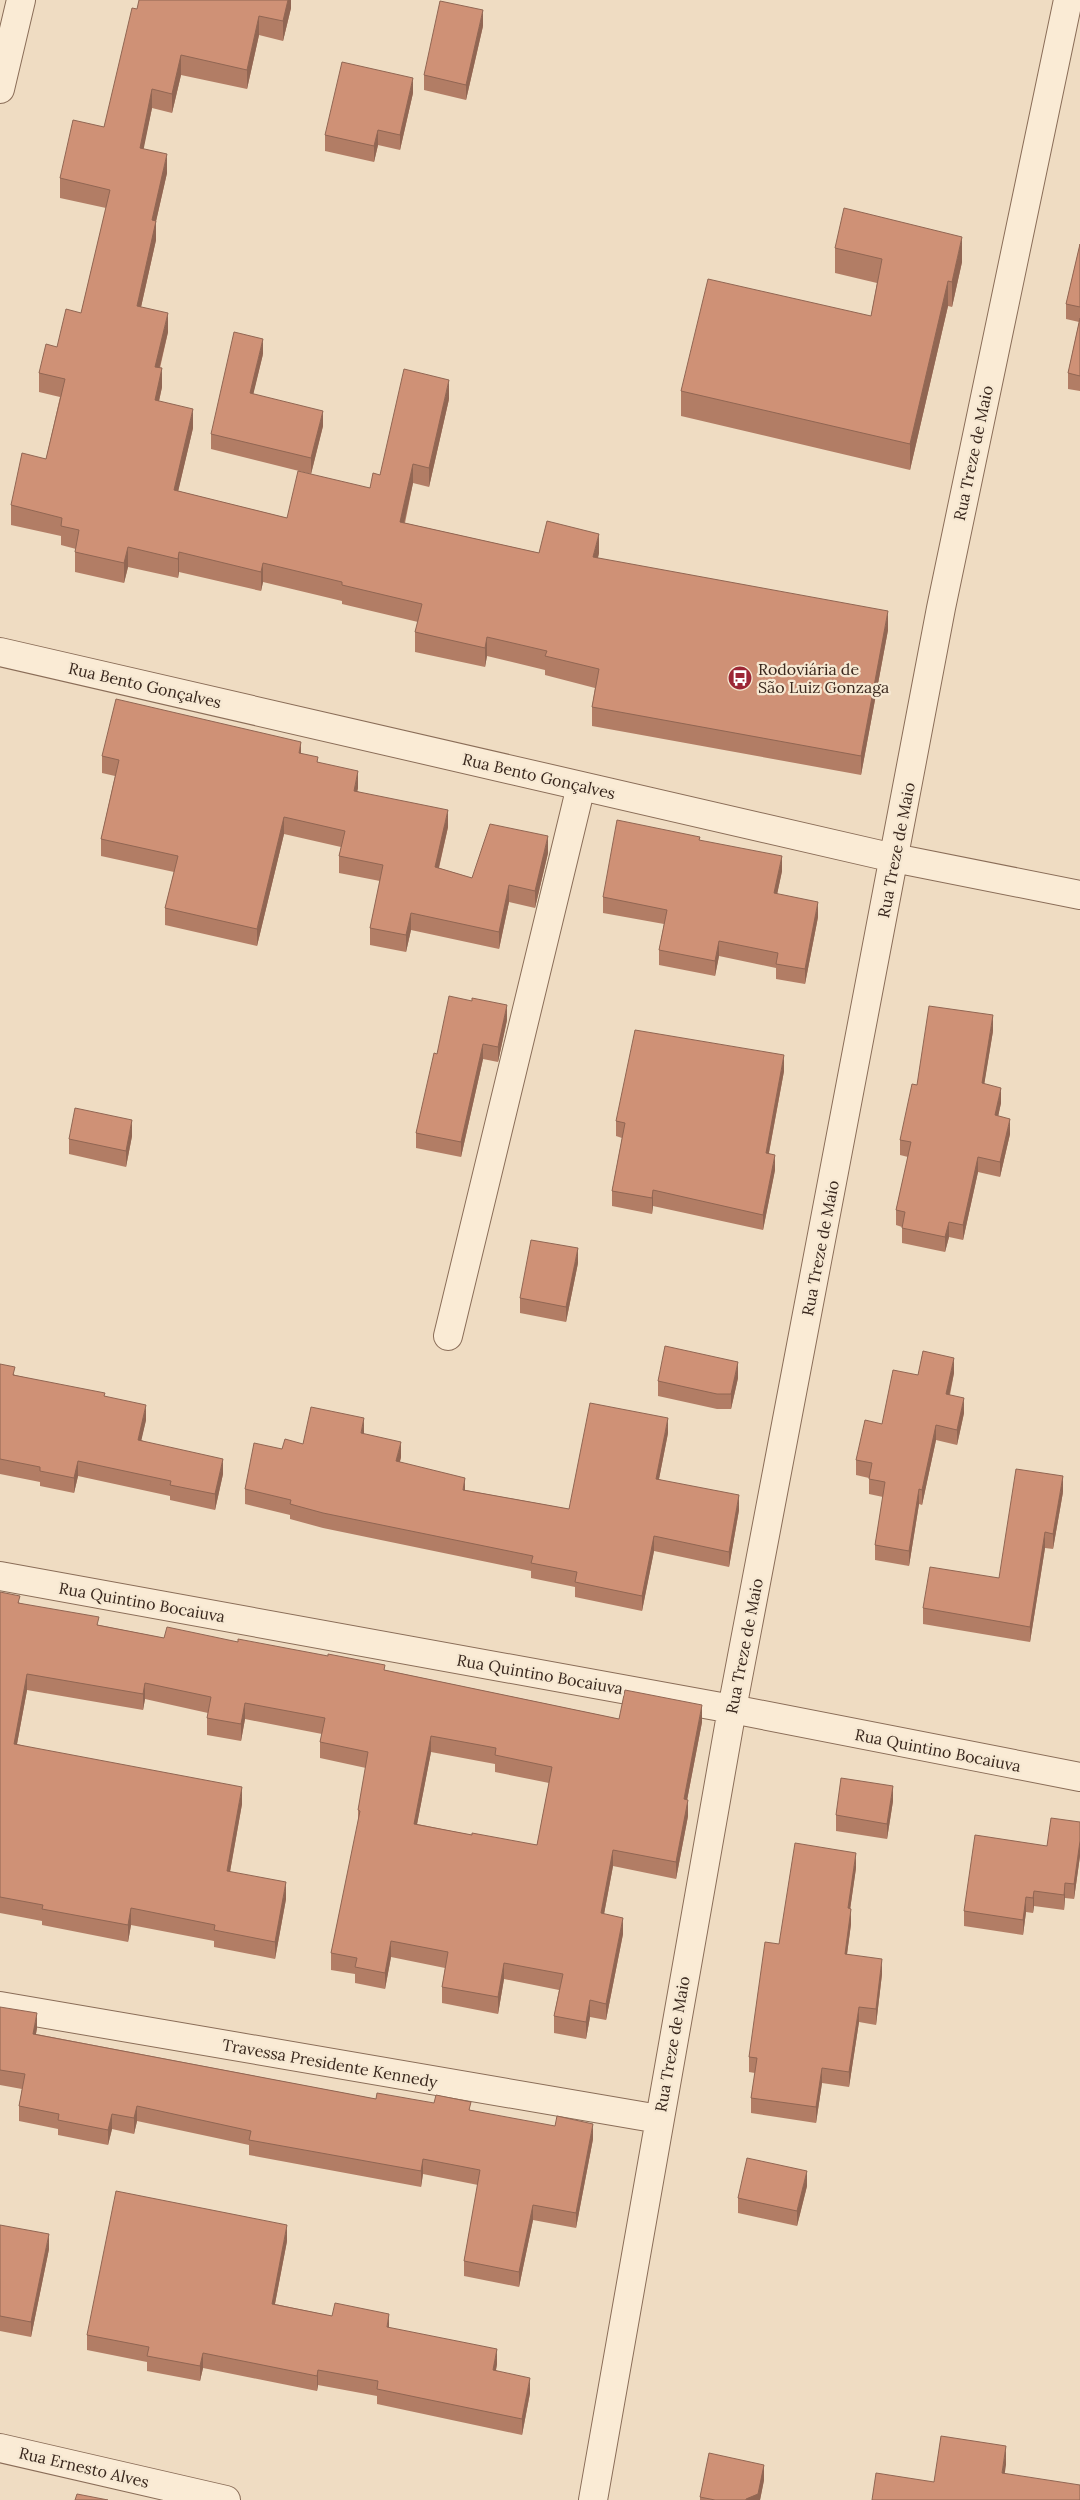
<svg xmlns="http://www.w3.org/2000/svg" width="1080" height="2500" viewBox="0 0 1080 2500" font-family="Lora,serif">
  <rect width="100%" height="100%" fill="#efdcc2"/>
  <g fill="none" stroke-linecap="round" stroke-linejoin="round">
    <defs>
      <path id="minor" d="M0 89 21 0
        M0 652 894 858 1080 895
        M448 1336 581 786
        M0 1576 732 1709 1080 1777
        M0 2006 659 2119
        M0 2448 226 2500
        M593 2500 732 1709 941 608 1068 0"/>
    </defs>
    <use href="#minor" stroke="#8a6d58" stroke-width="30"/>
    <use href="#minor" stroke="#faebd5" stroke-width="28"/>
  </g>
  <path fill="#b27d65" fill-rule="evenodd" d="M291 0V8L283 41 259 35 247 89 181 75 172 113 152 108 143 149 167 173 156 221V240L141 307 168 332 160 368 162 387 159 401 193 428 178 491 287 518 370 488 380 475 449 399 429 487 413 483 405 523 539 553H599L598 558 888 630 861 775 592 726V707L595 688 545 675V670L487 656 485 667 415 652V632L418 622 342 604V601L263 582 261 591 179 572 178 578 128 567 124 583 75 572V552L76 549 61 545V536L11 525V505L46 459 60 397 39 392V373L81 313 106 208 60 198V178L104 127 137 9Z
    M483 26 466 100 424 90V75Z
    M413 93 400 150 378 145 374 162 325 151V135Z
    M1080 244V391L1068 389V373L1079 322 1066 319V304Z
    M835 248 962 262 952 307 948 306 910 470 681 416V391L871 316 877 283 835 273Z
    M263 354 253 394 323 426 311 474 211 449V434Z
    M301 753 318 762 358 788 357 791 448 827 439 868 472 878 548 853 535 908 509 902 499 949 411 930 406 952 370 945V928L380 881 339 873V856L341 847 284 834 257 946 165 925V908L174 872 101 856V839L115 776 102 773V756Z
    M700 841 782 871 777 894 818 917 805 984 776 979V968L719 956 715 976 659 965V950L664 924 603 913V897Z
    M507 1020 498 1062 483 1059 461 1157 416 1148V1133L437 1054Z
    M993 1031 984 1084 1001 1103 998 1116 1010 1134 1000 1177 978 1172 963 1240 949 1237 945 1252 902 1243V1227L896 1225V1210L908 1157 900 1155V1140L917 1085Z
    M784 1071 769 1153 775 1170 763 1230 653 1206 652 1214 612 1206V1191L622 1138 616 1136V1121Z
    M132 1136 126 1167 69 1154V1139Z
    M578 1263 566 1322 520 1313V1298Z
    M0 1364 15 1375 105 1396 146 1420 141 1440 223 1474 215 1510 170 1500V1496L78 1476 74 1493 40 1486V1482L0 1474Z
    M954 1373 950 1395 964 1413 957 1445 936 1440 922 1505 919 1504 909 1566 875 1560V1545L883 1497 869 1494V1478L856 1475V1460L918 1375Z
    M738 1378 731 1409H717L658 1396V1381Z
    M668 1433 659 1479 739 1510 729 1567 654 1551 642 1611 575 1597V1587L531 1578V1571L323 1528 290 1519V1515L245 1504V1489L282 1449 303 1444 364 1434 401 1457 400 1462 465 1490 569 1509Z
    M1063 1492 1053 1549 1045 1548 1030 1642 923 1624V1608L999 1578Z
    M0 1592 20 1603 99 1625 164 1638 238 1642 385 1670 619 1719 702 1722 687 1800 688 1816 676 1879 613 1866 604 1914 623 1934 606 2020 590 2017 586 2039 554 2033V2016L559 1990 504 1979 498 2014 442 2003V1987L445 1968 391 1957 385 1989 355 1983V1974L331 1970V1953L358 1825V1810L366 1768 320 1758V1742L322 1734 245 1719 241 1741 207 1735V1718L208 1713 145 1699 143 1710 27 1690 17 1744 242 1804 230 1872 286 1899 275 1959 214 1947V1941L131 1925 128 1942 42 1925V1921L0 1913ZM431 1752 495 1764V1772L549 1783 537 1845 472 1835 417 1824Z
    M893 1801 887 1839 836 1831V1815Z
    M1080 1822V1856L1074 1899 1065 1898 1064 1910 1034 1906 1033 1913 1026 1912 1023 1935 964 1926V1911L1047 1846Z
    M856 1868 850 1909 851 1924 847 1954 882 1974 876 2025 859 2022 849 2087 822 2083 816 2123 751 2113V2098L755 2073 749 2072V2057L779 1944Z
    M0 2007 37 2028 36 2034 376 2099 471 2110 593 2139 576 2228 533 2220 519 2287 464 2276V2261L478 2185 423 2174 421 2187 249 2155V2145L137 2121 134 2134 112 2129 108 2145 58 2135V2129L19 2121V2106L22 2089 0 2085Z
    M807 2186 797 2226 738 2213V2198Z
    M0 2225 49 2249 31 2337 0 2331Z
    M287 2241 275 2304 389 2328 497 2364 496 2370 530 2393 522 2435 377 2404V2396L318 2385 317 2391 203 2368 200 2381 147 2371V2362L87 2350V2335Z
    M764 2480 760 2500H700V2497Z"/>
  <path fill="#916653" d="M288 0H291V8L283 41V21Z
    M483 10V26L466 100V85Z
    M259 16V35L247 89V70Z
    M181 55V75L172 113V94Z
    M413 78V93L400 150V135Z
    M152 89V108L140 167V148Z
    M378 130V145L374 162V146Z
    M167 154V173L152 239V220Z
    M156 221V240L137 325V306Z
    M962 237V262L952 307V282Z
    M948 281V306L910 470V444Z
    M168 313V332L155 386V367Z
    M263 339V354L250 408V393Z
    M162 368V387L155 419V400Z
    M449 380V399L429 487V468Z
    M193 409V428L174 509V490Z
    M323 411V426L311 474V458Z
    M413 464V483L400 541V522Z
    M599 534V553L593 576V557Z
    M128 547V567L124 583V563Z
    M179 552V572L178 578V559Z
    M263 563V582L261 591V572Z
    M888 611V630L861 775V756Z
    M487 637V656L485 667V648Z
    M301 742V759L299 753Z
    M358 771V788L354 808V791Z
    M448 810V827L435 884V867Z
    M284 817V834L257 946V929Z
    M548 836V853L535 908V891Z
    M782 856V871L774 909V893Z
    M509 885V902L499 949V932Z
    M818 902V917L805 984V969Z
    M411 913V930L406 952V935Z
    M719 941V956L715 976V961Z
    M507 1005V1020L498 1062V1047Z
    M993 1015V1031L982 1098V1083Z
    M483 1044V1059L461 1157V1142Z
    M784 1055V1071L766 1168V1153Z
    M1001 1088V1103L995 1131V1115Z
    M1010 1119V1134L1000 1177V1162Z
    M132 1120V1136L126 1167V1151Z
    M775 1155V1170L763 1230V1215Z
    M978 1157V1172L963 1240V1225Z
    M653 1190V1206L652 1214V1198Z
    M949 1222V1237L945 1252V1237Z
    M578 1248V1263L566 1322V1307Z
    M954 1358V1373L946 1410V1394Z
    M738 1362V1378L731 1409V1394Z
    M964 1398V1413L957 1445V1430Z
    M146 1405V1420L138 1455V1440Z
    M364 1418V1434L361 1449V1433Z
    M668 1418V1433L656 1494V1479Z
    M936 1425V1440L922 1505V1490Z
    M401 1442V1457L396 1476V1461Z
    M223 1459V1474L215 1510V1494Z
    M78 1461V1476L74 1493V1478Z
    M1063 1476V1492L1053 1549V1534Z
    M465 1478V1493L463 1490Z
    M919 1489V1504L909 1566V1551Z
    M739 1495V1510L729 1567V1552Z
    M1045 1532V1548L1030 1642V1627Z
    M654 1536V1551L642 1611V1596Z
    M27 1674V1690L14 1760V1744Z
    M145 1683V1699L143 1710V1694Z
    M245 1703V1719L241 1741V1724Z
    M702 1705V1722L684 1816V1799Z
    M431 1736V1752L414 1840V1824Z
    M893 1786V1801L887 1839V1824Z
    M242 1787V1804L227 1888V1871Z
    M688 1800V1816L676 1879V1862Z
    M1080 1841V1856L1074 1899V1884Z
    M613 1850V1866L601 1930V1913Z
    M856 1853V1868L848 1924V1908Z
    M286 1882V1899L275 1959V1942Z
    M1065 1883V1898L1064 1910V1895Z
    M1034 1891V1906L1033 1913V1898Z
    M1026 1897V1912L1023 1935V1920Z
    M131 1908V1925L128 1942V1925Z
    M851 1909V1924L845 1969V1954Z
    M623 1918V1934L606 2020V2004Z
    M391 1941V1957L385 1989V1973Z
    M882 1959V1974L876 2025V2009Z
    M504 1963V1979L498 2014V1997Z
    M590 2000V2017L586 2039V2022Z
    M859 2007V2022L849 2087V2072Z
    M37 2013V2028L33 2049V2034Z
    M822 2068V2083L816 2123V2107Z
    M137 2106V2121L134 2134V2118Z
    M112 2114V2129L108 2145V2130Z
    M593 2124V2139L576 2228V2213Z
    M423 2159V2174L421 2187V2171Z
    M807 2171V2186L797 2226V2211Z
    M533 2205V2220L519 2287V2272Z
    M287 2225V2241L272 2319V2304Z
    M49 2234V2249L31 2337V2322Z
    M389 2314V2329L387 2327Z
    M497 2349V2364L493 2385V2370Z
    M203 2353V2368L200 2381V2366Z
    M318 2370V2385L317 2391V2376Z
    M530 2378V2393L522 2435V2419Z
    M1006 2446V2465L1002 2492V2473Z
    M764 2465V2480L760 2500H746Z"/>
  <path fill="#cf9176" stroke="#916653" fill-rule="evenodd" d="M139 0H288L283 21 259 16 247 70 181 55 172 94 152 89 140 148 167 154 152 220 156 221 137 306 168 313 155 367 162 368 155 400 193 409 174 490 287 518 298 471 370 488 373 473 380 475 404 369 449 380 429 468 413 464 400 522 539 553 547 521 599 534 593 557 888 611 861 756 592 707 599 669 545 656 547 651 487 637 485 648 415 632 422 604 342 585V582L263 563 261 572 179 552 178 559 128 547 124 563 75 552 79 530 61 526 62 518 11 505 22 453 46 459 65 379 39 373 46 344 57 347 66 309 81 313 110 190 60 178 73 120 104 127 132 8 137 9Z
    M440 1 483 10 466 85 424 75Z
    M342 62 413 78 400 135 378 130 374 146 325 135Z
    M844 208 962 237 952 282 948 281 910 444 681 391 708 279 871 316 882 259 835 248Z
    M1080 244V307L1066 304Z
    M1080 318V376L1068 373Z
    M234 332 263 339 250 393 323 411 311 458 211 434Z
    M116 699 301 742 299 753 318 757 317 762 358 771 354 791 448 810 435 867 472 878 490 824 548 836 535 891 509 885 499 932 411 913 406 935 370 928 383 865 339 856 345 831 284 817 257 929 165 908 178 856 101 839 119 760 102 756Z
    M617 820 700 837 699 840 782 856 774 893 818 902 805 969 776 964 778 953 719 941 715 961 659 950 667 910 603 897Z
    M449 996 472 1001V998L507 1005 498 1047 483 1044 461 1142 416 1133 434 1053 437 1054Z
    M929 1006 993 1015 982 1083 1001 1088 995 1115 1010 1119 1000 1162 978 1157 963 1225 949 1222 945 1237 902 1228 905 1212 896 1210 911 1142 900 1140 912 1084 917 1085Z
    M635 1030 784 1055 766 1153 775 1155 763 1215 653 1190 652 1198 612 1191 625 1123 616 1121Z
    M75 1108 132 1120 126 1151 69 1139Z
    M531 1240 578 1248 566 1307 520 1298Z
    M665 1346 738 1362 731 1394H717L658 1381Z
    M923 1351 954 1358 946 1394 964 1398 957 1430 936 1425 922 1490 919 1489 909 1551 875 1545 885 1482 869 1479 872 1463 856 1460 865 1420 882 1424 893 1370 918 1375Z
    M0 1364 15 1367 13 1375 105 1393 104 1396 146 1405 138 1440 223 1459 215 1494 170 1485 171 1481 78 1461 74 1478 40 1471V1467L0 1459Z
    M590 1403 668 1418 656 1479 739 1495 729 1552 654 1536 642 1596 575 1582 577 1572 531 1563 533 1556 323 1513 290 1504 291 1500 245 1489 254 1443 282 1449 285 1439 303 1444 311 1407 364 1418 361 1433 401 1442 396 1461 465 1478 463 1490 569 1509Z
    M1016 1469 1063 1476 1053 1534 1045 1532 1030 1627 923 1608 930 1567 999 1578Z
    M0 1592 20 1596 18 1603 99 1617 97 1625 164 1638 167 1627 238 1642V1639L328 1656V1654L385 1665 384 1670 619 1719 625 1690 702 1705 684 1799 688 1800 676 1862 613 1850 601 1913 623 1918 606 2004 590 2000 586 2022 554 2016 563 1974 504 1963 498 1997 442 1987 448 1952 391 1941 385 1973 355 1967 357 1958 331 1953 360 1811 358 1810 368 1752 320 1742 325 1718 245 1703 241 1724 207 1718 211 1697 145 1683 143 1694 27 1674 14 1744 242 1787 227 1871 286 1882 275 1942 214 1930 215 1925 131 1908 128 1925 42 1909 43 1905 0 1897ZM431 1736 496 1748 495 1755 552 1767 537 1845 472 1833V1835L414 1824Z
    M841 1778 893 1786 887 1824 836 1815Z
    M1051 1818 1080 1822V1841L1074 1884 1065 1883 1064 1895 1034 1891 1033 1898 1026 1897 1023 1920 964 1911 975 1835 1047 1846Z
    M795 1843 856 1853 848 1908 851 1909 845 1954 882 1959 876 2009 859 2007 849 2072 822 2068 816 2107 751 2098 757 2058 749 2057 765 1942 779 1944Z
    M0 2007 37 2013 33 2034 376 2099 377 2093 434 2103 436 2095 471 2102 469 2110 555 2126 557 2116 593 2124 576 2213 533 2205 519 2272 464 2261 480 2170 423 2159 421 2171 249 2140 251 2131 137 2106 134 2118 112 2114 108 2130 58 2120 59 2114 19 2106 25 2074 0 2070Z
    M747 2158 807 2171 797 2211 738 2198Z
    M116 2191 287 2225 272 2304 332 2316 335 2303 389 2314 387 2327 497 2349 493 2370 530 2378 522 2419 377 2389 378 2381 318 2370 317 2376 203 2353 200 2366 147 2356 149 2347 87 2335Z
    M0 2225 49 2234 31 2322 0 2316Z
    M941 2436 1006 2446 1002 2473 1080 2485V2500H872L876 2473 934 2482Z
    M709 2453 764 2465 758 2494 746 2499V2500H715L700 2497Z
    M77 2494 108 2500H75Z"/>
  <defs>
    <symbol id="bus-disc" viewBox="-11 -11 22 22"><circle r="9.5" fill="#9b2635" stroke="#f6e8d2"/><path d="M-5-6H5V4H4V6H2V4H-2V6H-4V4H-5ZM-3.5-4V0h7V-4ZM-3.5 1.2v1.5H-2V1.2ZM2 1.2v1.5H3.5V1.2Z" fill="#fff"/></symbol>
  </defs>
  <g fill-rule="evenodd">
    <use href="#bus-disc" x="726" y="664" width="28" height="28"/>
  </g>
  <g text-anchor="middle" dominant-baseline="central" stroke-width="4.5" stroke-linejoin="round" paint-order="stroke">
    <g font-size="16" fill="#39271d" stroke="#f6e8d2">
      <text transform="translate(973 453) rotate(-78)">Rua Treze de Maio</text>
      <text transform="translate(145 685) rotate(13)">Rua Bento Gonçalves</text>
      <text transform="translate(539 776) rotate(13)">Rua Bento Gonçalves</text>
      <text transform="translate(896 850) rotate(-79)">Rua Treze de Maio</text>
      <text transform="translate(820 1248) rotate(-79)">Rua Treze de Maio</text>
      <text transform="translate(142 1602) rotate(10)">Rua Quintino Bocaiuva</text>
      <text transform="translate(744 1646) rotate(-79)">Rua Treze de Maio</text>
      <text transform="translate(540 1674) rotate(10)">Rua Quintino Bocaiuva</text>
      <text transform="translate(938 1750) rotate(11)">Rua Quintino Bocaiuva</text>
      <text transform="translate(672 2044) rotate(-80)">Rua Treze de Maio</text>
      <text transform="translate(330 2063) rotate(10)">Travessa Presidente Kennedy</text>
      <text transform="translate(84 2467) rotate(13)">Rua Ernesto Alves</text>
    </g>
    <g font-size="16" fill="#39271d" stroke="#f6e8d2" text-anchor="start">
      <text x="758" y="669">Rodoviária de<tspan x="758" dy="18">São Luiz Gonzaga</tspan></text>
    </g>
  </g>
</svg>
